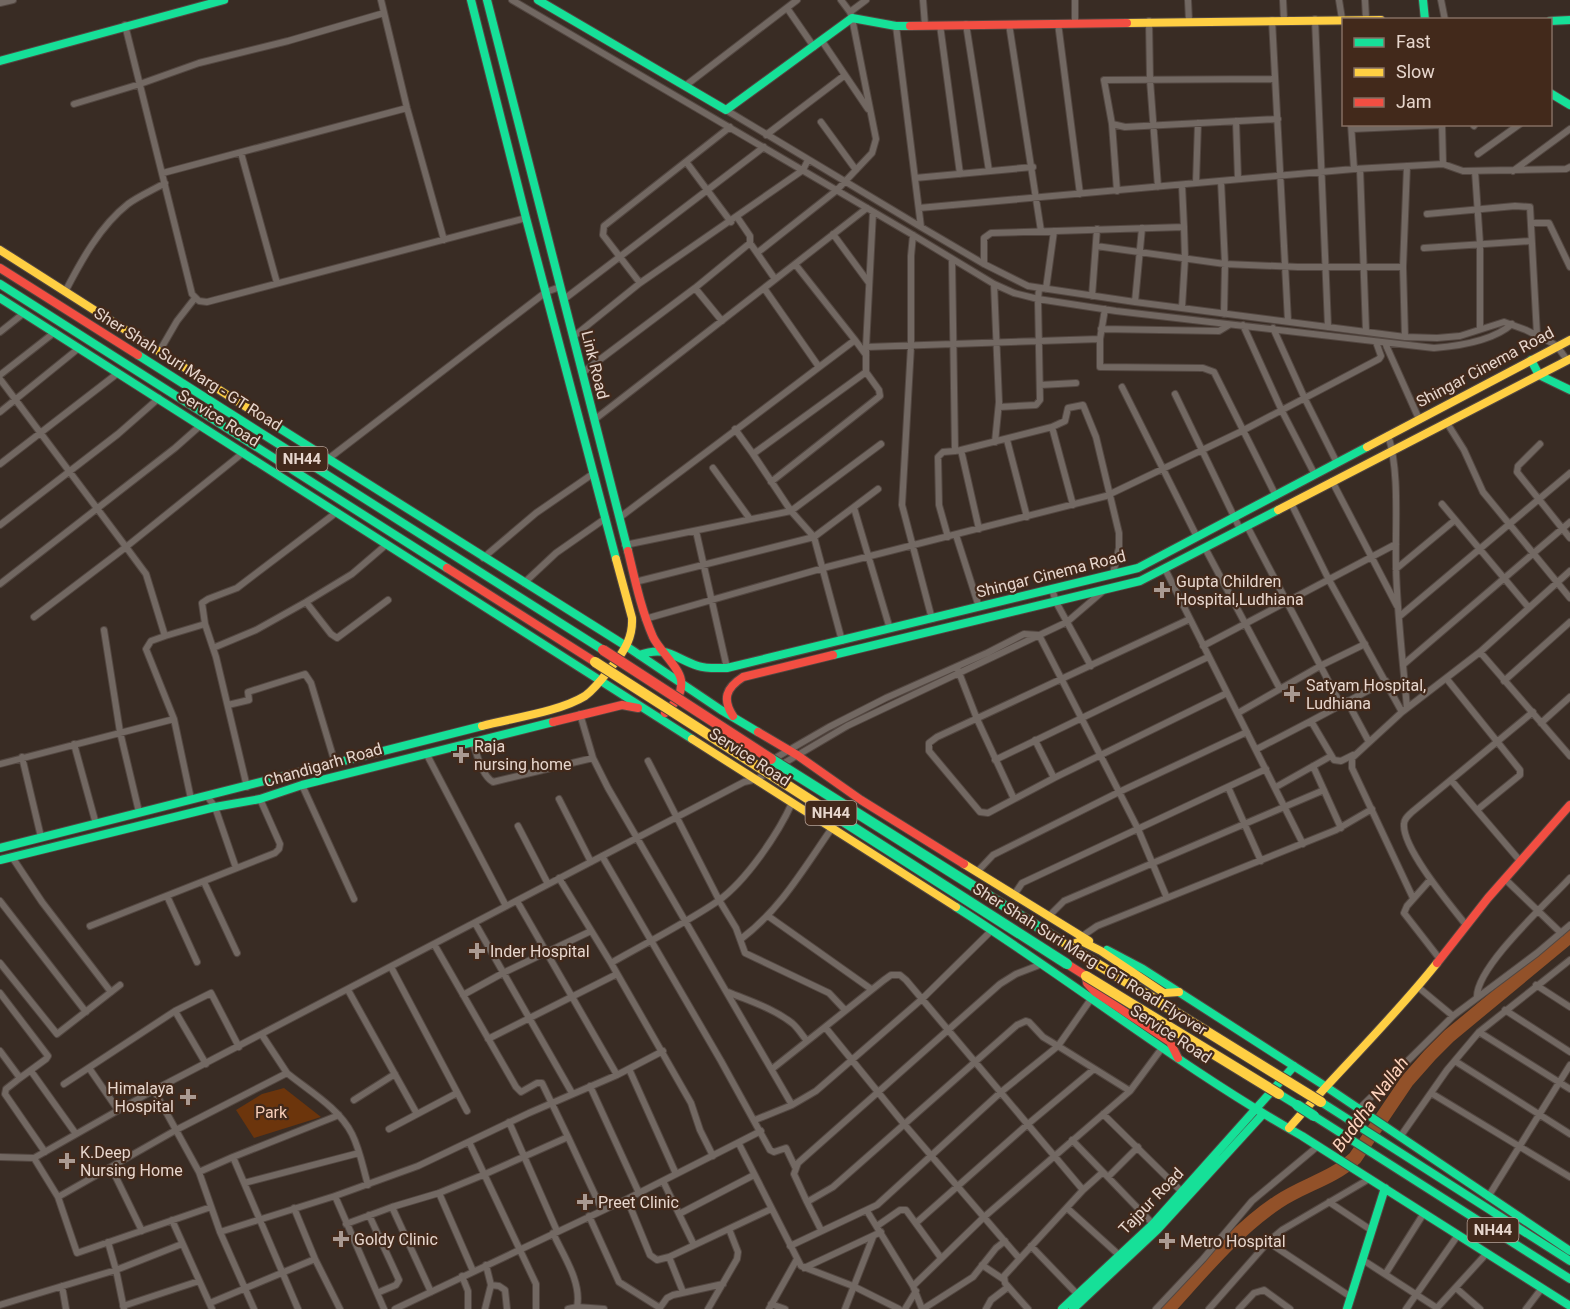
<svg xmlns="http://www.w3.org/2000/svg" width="1570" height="1309" viewBox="0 0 1570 1309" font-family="Roboto,sans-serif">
  <rect width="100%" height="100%" fill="#392c24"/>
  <path fill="#6c350c" d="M284 1088 321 1117 254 1138 236 1110 262 1094Z"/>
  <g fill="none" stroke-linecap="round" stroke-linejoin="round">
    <path stroke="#925129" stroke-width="14" d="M1168 1309C1202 1272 1236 1230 1278 1202 1303 1185 1332 1179 1355 1158L1407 1081 1430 1055 1449 1036 1570 936"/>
    <defs>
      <path id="street" d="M381 0 407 108 444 240
        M512 0 913 235 994 284 1014 293 1038 299 1116 311 1434 348C1459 346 1493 341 1512 324
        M923 0 925 25
        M1075 0V22
        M1188 0 1189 21
        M1283 0 1284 20
        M1339 0 1342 19
        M1365 0 1366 19
        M1441 0 1445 20
        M0 3 13 0
        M787 8 814 47
        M850 12 866 0
        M1315 19 1328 326
        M1272 20 1288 321
        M1149 21 1150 80 1158 187
        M1058 23 1080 194
        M966 24 989 171
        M1009 24 1041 231
        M125 25 192 294 199 301 207 302 526 218
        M940 25 960 174
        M896 26 921 227
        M822 41 868 109
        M685 86 797 0
        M74 104 140 84 199 63 288 41 384 13
        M726 110 921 227 984 264 1028 286 1135 302 1405 337 1437 338 1460 336 1504 322 1526 330 1552 343 1557 346 1567 360
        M1236 121 1238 179
        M821 122 856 170
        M1112 124 1125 127 1278 119
        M1351 124 1354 169 1443 164 1463 171 1566 169 1570 167
        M1442 124 1443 164
        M1474 126 1475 124
        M1352 129 1442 125
        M766 135 845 75
        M241 153 277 283
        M1478 154 1520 124
        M687 163 731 222
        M1360 169 1366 331
        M1475 171 1480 244V329
        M1513 171 1570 129
        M163 173 407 108
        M915 178 1033 167
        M1221 181 1225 264 1224 314
        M1196 183 1198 123
        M1117 191 1112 124 1104 80 1275 79
        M919 208 1354 169
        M1427 214 1515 206 1530 207 1537 335
        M737 217 750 236V243
        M1531 223H1549L1570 267
        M833 234 869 283
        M913 235 911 256V346L902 505 932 619
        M1096 246 1225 264 1298 267H1403
        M1424 248 1531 241
        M757 253 775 279
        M952 259 955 451 961 450
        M795 264 867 208
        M984 264V238L991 233 1184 227 1182 185
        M640 283 603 235 604 226 730 127
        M994 284 999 402 995 442
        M695 288 722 321
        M764 288 819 367
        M1046 289 1054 231
        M65 292C81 261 100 226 128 204 139 196 153 190 165 183
        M1092 296 1097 229
        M563 300 764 147
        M1135 302 1142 228
        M1182 307 1185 258 1184 227
        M1243 325 1282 411 1315 475
        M1273 328 1305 399 1337 463
        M1101 329 1219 331 1229 325
        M0 332 24 313
        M573 337 640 283 803 170 808 160
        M1405 337 1403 267 1407 166
        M1100 339V367L1203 368 1214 372 1276 496
        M1385 343 1419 419
        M866 347 873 212
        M159 352 177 321 195 298
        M582 373 695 288 750 243 757 253 837 190 872 153 876 139 852 18 850 12 841 0
        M0 375 55 332
        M0 379 126 547 34 617
        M1040 385 1076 383
        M1122 387 1197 537
        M1175 394 1240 529
        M999 407 1036 405 1040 400 1038 299 1039 289
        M0 412 79 348
        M594 420 795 264 855 340
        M1447 423 1464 450 1483 492 1570 598
        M1052 427 1073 505
        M735 429 753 454
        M1388 435C1400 472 1395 526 1396 567 1397 614 1403 661 1407 708
        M1007 440 1027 517
        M1540 444 1518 466 1517 472 1570 538
        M328 459 546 292 560 287
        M0 464 118 373
        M713 468 750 519
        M1332 481 1397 606
        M771 482 880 396 879 390 866 372
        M1291 503 1329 580 1402 712
        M1442 504 1529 608
        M854 508 890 629
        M619 518 855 340 866 355
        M0 525 118 434 159 398
        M1247 526 1341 705
        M979 529 961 450 1052 427 1065 421 1068 408 1083 405 1096 437 1119 533V548L1113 574
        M696 531 727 668
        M956 535 979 607
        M948 537 939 505 938 457 943 452 955 451
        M625 545 791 511 881 444
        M1205 548 1280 689
        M483 558 536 513 594 473
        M1165 569 1303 844
        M1396 569 1455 520
        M635 582 814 537 791 511 753 454 866 372V347L1100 339 1105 309
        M524 583 556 553 606 518
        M0 584 175 448 201 425
        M1052 589 1056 602 1091 666
        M306 602 331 634 337 638 388 600
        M1400 616 1570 473
        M645 619 827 567 1106 496 1242 431 1379 359 1381 356 1376 342
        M1190 619 937 737 929 743V751L980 812 988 813 1054 778 1227 693
        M104 630 120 732 139 812
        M165 636 205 624
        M842 641 814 537 878 489
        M1203 646 1396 544
        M213 648 256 630 306 602 352 574 387 544
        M1480 652 1570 756
        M1404 664 1570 522
        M958 670 977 719 1014 799
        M1446 678 1520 770V775L1477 810
        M1504 681 1570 622
        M1347 701 1369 742
        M228 705 249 700 248 692 305 674 311 683 335 763
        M1238 713 1322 665 1365 644
        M580 714 593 758
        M1311 721 1386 681
        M1541 723 1570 697
        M1035 740 1054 778
        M472 741C477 753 481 775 493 782L593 758 608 788 792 1105
        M74 744 96 824
        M1257 749 1311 721 1334 760 1341 761 1353 755
        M426 753 506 906
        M22 757 41 837
        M995 760 1208 657
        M648 761 719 900 736 928 745 953 829 993 845 1010
        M0 764 174 719
        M1313 766 1341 828
        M758 768 829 727 886 698 987 653 1024 634 1039 635 1138 829 1167 898
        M1451 780 1521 862
        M302 785 354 899
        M247 787 216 657 205 624 202 603 208 599 237 588 337 512
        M1228 787 1261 861
        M1276 787 1331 756
        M207 796 215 807 236 868
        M191 799 174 719 146 649 151 641 165 636 146 574 126 547 244 452
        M559 799 591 862
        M518 826 548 884
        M602 856 721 1061 770 1150 774 1152 786 1148 795 1167
        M12 857 42 902 111 992
        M977 872 993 855 1119 792 1247 732
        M559 878 611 963
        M1505 879 1561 933
        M1430 880 1407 906 1404 913 1439 958
        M204 882 237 953
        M1014 895 1022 883 1266 769
        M167 896 197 962
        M1413 898 1352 768V758L1402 712 1480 652 1570 571
        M0 901 86 1012
        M517 901 617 1075
        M768 916 871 989
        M1048 917 1064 901 1324 790
        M475 923 572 1093
        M1466 925C1451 906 1402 848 1404 824 1404 819 1408 816 1412 812L1533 712
        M90 926 275 853 279 849 280 844 260 799
        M1081 937 1097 926 1336 830 1372 809
        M741 939C780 910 804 868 832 828
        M434 944 516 1087 521 1092 537 1083H542L568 1137
        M0 963 57 1034 120 985
        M391 967 467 1111
        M1536 985 1570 1007
        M1418 987 1453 1016
        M348 990 417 1114
        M728 992C749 1001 773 1008 792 1023 798 1028 802 1035 807 1041
        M0 993 48 1056 46 1059 20 1078
        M463 995 503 973 591 931
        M1477 997C1476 967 1548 902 1570 878
        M1505 1010 1570 1052
        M175 1011 206 1064
        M1479 1032 1570 1089
        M262 1035 287 1073
        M488 1039 617 974
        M0 1051 20 1078 6 1089 5 1094 45 1152
        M1455 1061 1570 1134
        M89 1068 118 1110
        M629 1069 676 1174
        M772 1069 825 1027
        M31 1071 76 1134
        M64 1084 175 1011 211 993 239 1047
        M590 1086 639 1193
        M154 1090 199 1172 220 1232 254 1309
        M1431 1093 1570 1177
        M354 1100 395 1074
        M1358 1110 1453 1016 1537 953 1570 925
        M1103 1114 1182 1192
        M755 1120 792 1105 816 1091 922 999 992 930
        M509 1122 557 1231
        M389 1129 457 1093
        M1400 1137 1447 1070 1479 1032 1570 960
        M1072 1140 1103 1172
        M469 1142 536 1284V1309
        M739 1144 801 1266 853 1286 899 1309
        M713 1156 700 1130 691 1103 611 963C646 943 684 924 718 901 746 881 778 834 792 803
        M0 1157 34 1158
        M233 1157 339 1115
        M111 1167 142 1231
        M199 1172 233 1157 298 1309
        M1108 1177 1138 1147
        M663 1181 694 1245
        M244 1183 359 1153
        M439 1193 473 1271
        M335 1196 384 1309
        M58 1197 176 1130 287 1073C309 1091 339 1108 352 1134 360 1150 363 1168 368 1185
        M1488 1197 1570 1065
        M627 1199 650 1255 657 1260 669 1257 771 1209
        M807 1202 794 1174 798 1163 1000 984 1016 974 1042 964
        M1329 1202 1371 1230
        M211 1207 77 1253 58 1197 34 1158 154 1090 744 782 757 779 847 726 1067 622 1102 592
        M392 1207 431 1292
        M294 1208 315 1259 340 1309
        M1067 1208 1119 1255
        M867 1211 913 1286
        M679 1214 754 1175
        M369 1215 399 1280 396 1285 377 1293
        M589 1216 619 1282 660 1308
        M172 1220 212 1309
        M916 1223 1028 1124 1094 1069
        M346 1224 392 1207 439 1193 483 1175 568 1137 602 1210
        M877 1226 900 1210H906L941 1258
        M821 1230 807 1202 833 1187 1017 1025 1026 1021 1029 1022 1043 1037 1058 1046 1091 999
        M220 1232 335 1196 418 1166 529 1113 617 1075 663 1051
        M553 1233C563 1255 582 1282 577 1307
        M108 1242 116 1270 182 1244
        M1268 1242 1351 1297
        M790 1246 877 1205 1001 1092 1058 1046 1130 1091
        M1031 1246 1078 1295
        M669 1257 683 1292
        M1019 1258 904 1124 825 1027 884 980 891 975H900L906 980 1083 1190
        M1363 1260 1437 1308
        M982 1265 1003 1279
        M804 1268 881 1232
        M1386 1273 1424 1213
        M462 1276 468 1291V1309
        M491 1285 499 1286 505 1290 507 1309
        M62 1286 66 1309
        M1456 1288 1480 1309
        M210 1303 315 1259
        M771 1304 785 1309
        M0 1305 116 1270 124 1309
        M123 1306 199 1281
        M395 1309 627 1199 761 1131
        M485 1309 491 1285 486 1265
        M568 1309 577 1307 604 1309
        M659 1309 667 1298 673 1295 723 1284
        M708 1309 737 1259 738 1252 729 1229
        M769 1309 797 1259
        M845 1309 873 1237
        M905 1309 916 1291
        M922 1309 913 1286 984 1217 1130 1091 1162 1048
        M923 1309 973 1277 996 1248 1005 1241
        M986 1309 991 1300 1008 1287
        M1028 1309 1005 1283 1004 1276 1083 1190 1103 1172 1153 1224
        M1156 1309 1203 1259 1252 1201 1318 1146
        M1209 1309 1268 1242 1282 1230 1369 1179
        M1239 1309 1254 1293 1264 1290 1290 1309
        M1406 1309 1458 1235
        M1436 1309 1487 1253
        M1526 1309 1542 1288"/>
      <path id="fast" d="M471 0 526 218 616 559
        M487 0 628 551
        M538 0 726 110 852 18 896 26H910
        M1423 0 1425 20
        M1550 21 1570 20
        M0 61 224 0
        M1550 93 1570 105
        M0 284 447 568
        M0 298 692 739
        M138 355 603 650
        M1531 360 1539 375 1570 390
        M257 414 626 646 721 710 758 732
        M639 655C667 645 674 658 698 666 707 669 717 668 727 668L1138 568 1367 447
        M833 655 1140 581 1278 510
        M0 848 482 726
        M0 860 215 807 260 799 302 785 553 722
        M956 907C1073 981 1181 1068 1302 1136L1570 1306
        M1107 950 1143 969 1325 1086 1570 1251
        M1279 1094 1297 1105
        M1321 1102 1570 1261
        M1314 1116 1570 1279
        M1062 1309 1153 1224 1294 1066
        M1073 1309 1158 1229 1263 1114
        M1347 1309 1385 1188"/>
      <path id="slow" d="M1127 23 1381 20
        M0 250 257 414
        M1367 447 1570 340
        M1278 510 1570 359
        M482 726C512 718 559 712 585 696 596 688 605 675 613 665 625 650 633 637 632 618L616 559
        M692 739 956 907
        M964 864 1089 941
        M1062 942 1068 946 1081 941 1101 951 1164 993 1179 992
        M1289 1128C1337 1072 1391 1021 1437 963"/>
      <path id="jam" d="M910 26 1127 23
        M0 268 138 355
        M628 551C635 580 641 609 653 637 659 650 679 667 681 680 683 693 674 705 665 713
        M447 568 595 662
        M733 716C722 699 726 688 743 677L833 655
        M553 722 622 705 638 708
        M758 732 797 755 861 800 964 864
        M1437 963 1488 898 1570 805
        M1067 964 1086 976 1087 983 1095 992 1170 1042 1178 1058"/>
    </defs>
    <use href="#street" stroke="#534741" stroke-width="8"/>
    <use href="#fast" stroke="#534741" stroke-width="10"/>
    <use href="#slow" stroke="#534741" stroke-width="10"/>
    <use href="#jam" stroke="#534741" stroke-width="10"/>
    <use href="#street" stroke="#726862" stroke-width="6"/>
    <use href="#fast" stroke="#16e098" stroke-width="8"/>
    <use href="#slow" stroke="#ffcf43" stroke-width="8"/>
    <use href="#jam" stroke="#f24e42" stroke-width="8"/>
    <defs>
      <path id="fast-bridge" d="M771 759 1059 940
        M829 812 1067 964
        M1297 1105 1314 1116"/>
      <path id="slow-bridge" d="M595 662 829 812
        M1068 946 1321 1102
        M1086 976 1279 1094"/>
      <path id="jam-bridge" d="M603 650 771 759"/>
    </defs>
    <use href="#fast-bridge" stroke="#534741" stroke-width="12" stroke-linecap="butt"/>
    <use href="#slow-bridge" stroke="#534741" stroke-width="12" stroke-linecap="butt"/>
    <use href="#jam-bridge" stroke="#534741" stroke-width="12" stroke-linecap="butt"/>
    <use href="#fast-bridge" stroke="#16e098" stroke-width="10"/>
    <use href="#slow-bridge" stroke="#ffcf43" stroke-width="10"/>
    <use href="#jam-bridge" stroke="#f24e42" stroke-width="10"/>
  </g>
  <g fill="#aa9a92" stroke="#42291b" stroke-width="2">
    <path d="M1159 581h6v6h6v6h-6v6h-6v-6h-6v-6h6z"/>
    <path d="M1289 685h6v6h6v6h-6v6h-6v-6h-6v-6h6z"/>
    <path d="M458 746h6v6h6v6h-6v6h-6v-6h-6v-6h6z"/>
    <path d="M474 942h6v6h6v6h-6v6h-6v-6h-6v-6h6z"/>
    <path d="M185 1088h6v6h6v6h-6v6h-6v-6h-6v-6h6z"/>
    <path d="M64 1152h6v6h6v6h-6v6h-6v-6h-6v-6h6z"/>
    <path d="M582 1193h6v6h6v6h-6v6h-6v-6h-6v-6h6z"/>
    <path d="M338 1230h6v6h6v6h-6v6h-6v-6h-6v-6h6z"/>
    <path d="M1164 1232h6v6h6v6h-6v6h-6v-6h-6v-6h6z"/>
  </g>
  <g text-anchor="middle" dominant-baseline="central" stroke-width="4.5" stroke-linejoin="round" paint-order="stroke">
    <g fill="#42291b" stroke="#b6a298" stroke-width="1.5">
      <rect x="276.5" y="447" width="51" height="24" rx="4.5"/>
      <rect x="805.5" y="801" width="51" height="24" rx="4.5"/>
      <rect x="1467.5" y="1218" width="51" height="24" rx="4.5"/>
    </g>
    <g font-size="15" font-weight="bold" fill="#e7d6cd">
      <text x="302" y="459">NH44</text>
      <text x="831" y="813">NH44</text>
      <text x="1493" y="1230">NH44</text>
    </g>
    <g font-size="16" fill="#e7d6cd" stroke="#42291b">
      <text transform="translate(595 365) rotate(76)">Link Road</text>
      <text transform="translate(1485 367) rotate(-28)">Shingar Cinema Road</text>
      <text transform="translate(188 369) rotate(32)">Sher Shah Suri Marg - GT Road</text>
      <text transform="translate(219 418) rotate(32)">Service Road</text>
      <text transform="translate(1051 574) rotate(-14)">Shingar Cinema Road</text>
      <text transform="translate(750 757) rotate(33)">Service Road</text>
      <text transform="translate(323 765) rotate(-16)">Chandigarh Road</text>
      <text transform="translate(1090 959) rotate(32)">Sher Shah Suri Marg - GT Road Flyover</text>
      <text transform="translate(1171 1034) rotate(33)">Service Road</text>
      <text transform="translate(1151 1201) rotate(-46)">Tajpur Road</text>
    </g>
    <g font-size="16" fill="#e7d6cd" stroke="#42291b" text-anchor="start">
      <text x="1176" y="581">Gupta Children<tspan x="1176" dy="18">Hospital,Ludhiana</tspan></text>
      <text x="1306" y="685">Satyam Hospital,<tspan x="1306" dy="18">Ludhiana</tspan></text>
      <text x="474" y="746">Raja<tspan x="474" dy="18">nursing home</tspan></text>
      <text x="490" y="951">Inder Hospital</text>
      <text x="174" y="1088" text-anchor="end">Himalaya<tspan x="174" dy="18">Hospital</tspan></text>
      <text x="80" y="1152">K.Deep<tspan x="80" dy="18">Nursing Home</tspan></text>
      <text x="598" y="1202">Preet Clinic</text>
      <text x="354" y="1239">Goldy Clinic</text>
      <text x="1180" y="1241">Metro Hospital</text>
    </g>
    <g font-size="16" fill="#f5ccb6" stroke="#42291b">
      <text x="271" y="1112">Park</text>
    </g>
    <g font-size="18" font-style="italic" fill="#fed4be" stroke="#42291b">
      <text transform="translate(1370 1104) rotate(-53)">Buddha Nallah</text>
    </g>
  </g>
  <rect x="1342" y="18" width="210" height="108" fill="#42291b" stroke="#846e62" stroke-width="1.5"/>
  <rect x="1354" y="38" width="30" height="9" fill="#16e098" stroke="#846e62" stroke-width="1.5"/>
  <text x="1396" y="48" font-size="18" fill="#e7d6cd">Fast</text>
  <rect x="1354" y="68" width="30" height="9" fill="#ffcf43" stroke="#846e62" stroke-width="1.5"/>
  <text x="1396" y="78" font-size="18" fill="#e7d6cd">Slow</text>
  <rect x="1354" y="98" width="30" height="9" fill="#f24e42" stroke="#846e62" stroke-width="1.5"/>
  <text x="1396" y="108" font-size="18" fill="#e7d6cd">Jam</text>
</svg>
